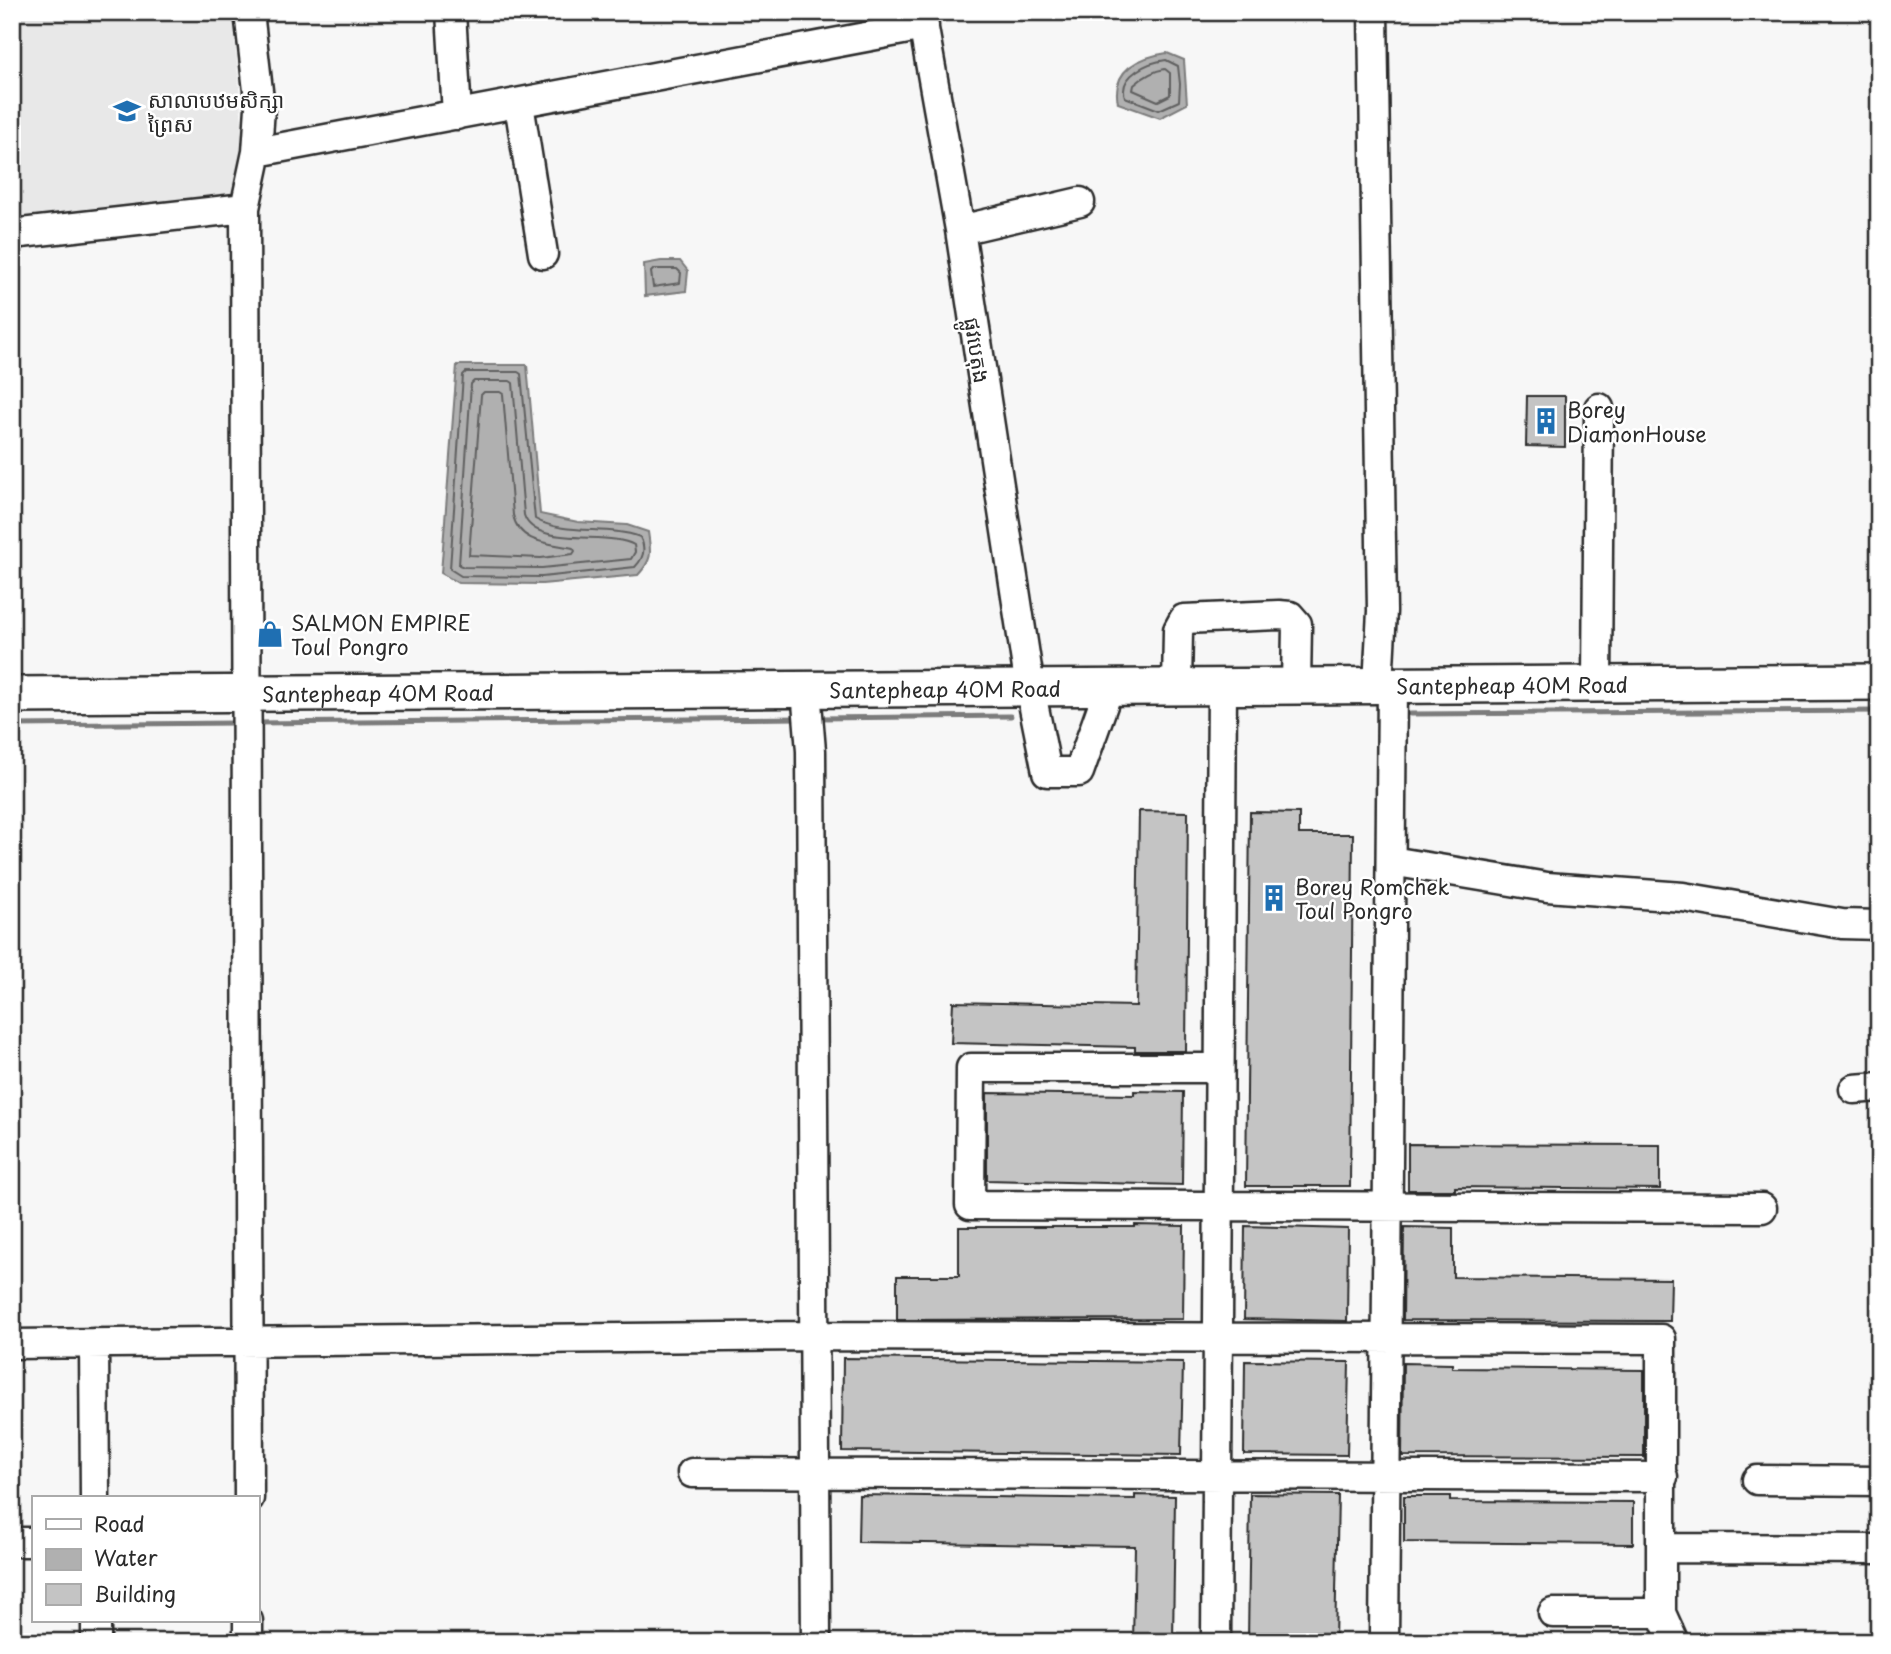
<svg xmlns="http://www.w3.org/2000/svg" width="1891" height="1654" viewBox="0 0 1891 1654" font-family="'Playpen Sans','Noto Sans Khmer',sans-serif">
  <rect width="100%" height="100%" fill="#f7f7f7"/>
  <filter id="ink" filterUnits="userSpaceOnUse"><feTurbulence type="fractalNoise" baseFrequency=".0143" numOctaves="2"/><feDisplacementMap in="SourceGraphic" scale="14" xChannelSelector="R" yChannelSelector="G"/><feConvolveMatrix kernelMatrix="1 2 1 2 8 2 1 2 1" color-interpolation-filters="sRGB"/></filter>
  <g filter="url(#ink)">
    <path fill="#e8e8e8" d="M12 12H233L249 214 14 232Z"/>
    <path fill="#b0b0b0" stroke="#7b7b7b" stroke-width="2" d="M1167 53 1184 60 1187 104 1160 118 1118 103C1111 70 1139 57 1167 53Z
      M661 261H680L688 271 686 291 645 296 644 264Z
      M457 365H527L540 514 578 522 627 525 648 532C651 553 653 559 638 575L542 584 458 583 441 573Z"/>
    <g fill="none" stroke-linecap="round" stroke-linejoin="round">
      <path stroke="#606060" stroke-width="2" d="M1166 60 1178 66 1180 84 1179 101 1159 110 1125 97C1118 75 1149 62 1166 60Z
        M1165 69 1170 73V95L1158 101 1133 90 1134 85C1143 77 1152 71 1165 69Z
        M654 269H677L681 273 680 283 653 287 651 272Z
        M466 372H518L521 374 535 519C565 536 608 525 640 537 646 548 644 558 635 567L542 577 461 576 450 569 463 375Z
        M474 381H510L513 383 524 515C534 549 610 530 634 545L635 552 631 559 542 568 464 567 459 565 471 384Z
        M484 392H500L503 394 513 515C519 544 550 543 573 548L575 551 573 554 541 558 469 555 481 395Z"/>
      <path stroke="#7b7b7b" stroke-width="5" d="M1410 714 1879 711
        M818 718 1011 716
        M255 723 801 718
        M12 725 238 723"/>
    </g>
    <path fill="#c4c4c4" stroke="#2b2b2b" stroke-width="2" d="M1527 396H1565V447L1526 446Z
      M1139 811 1188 812 1186 1051H1135V1047L951 1043 953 1002 1136 1006Z
      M1250 812 1299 813V834H1353L1350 1186H1246Z
      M1134 1091 1183 1092 1182 1185 987 1180V1093L1134 1095Z
      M1408 1144 1660 1145V1189L1455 1187V1190H1408Z
      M1135 1225 1184 1226 1183 1319 897 1320V1276H959V1227H1135Z
      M1245 1226 1348 1229 1347 1321 1244 1319Z
      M1404 1227 1453 1228V1277L1671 1279 1670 1321 1403 1320Z
      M843 1358 1183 1362 1181 1455 842 1451Z
      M1245 1361 1349 1362 1347 1455 1244 1454Z
      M1403 1363 1452 1364V1368L1644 1370V1457L1402 1456Z
      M1250 1494 1338 1495 1335 1642H1248Z
      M859 1495 1135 1499V1495L1175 1496 1173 1642H1133L1135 1546 858 1542Z
      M1404 1496H1450V1501L1633 1502V1544L1404 1542Z"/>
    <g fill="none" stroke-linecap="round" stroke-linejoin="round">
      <defs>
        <path id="minor" d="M451 12 457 115
          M921 12 960 230 1030 688 1047 772H1079L1109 688
          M1373 12 1382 611 1378 685
          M519 104 543 254
          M257 152 924 26
          M960 230 1080 202
          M12 234 245 208
          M1597 684 1599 408
          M1177 687 1178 630 1184 619 1279 615 1290 616 1297 624 1296 686
          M806 690 811 751 816 1642
          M1391 861 1547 887 1683 897 1842 924 1879 925
          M1219 1068H971L970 1205 1762 1208
          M1854 1089 1879 1087
          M94 1343 95 1498
          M12 1344 814 1336 1661 1339V1613L1674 1642
          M692 1473 1663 1477
          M1757 1480 1879 1481
          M249 1498 245 208 257 152 260 108 249 12
          M12 1542H33
          M1661 1548 1879 1549
          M1553 1613H1661
          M96 1621V1642
          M248 1642V1621
          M1216 1642 1222 686
          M1384 1642 1392 685"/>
        <g id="major">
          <path id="s1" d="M12 695 1879 682"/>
        </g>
      </defs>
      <use href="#minor" stroke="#2b2b2b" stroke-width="33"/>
      <use href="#major" stroke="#2b2b2b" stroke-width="40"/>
      <use href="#minor" stroke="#fff" stroke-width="28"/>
      <use href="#major" stroke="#fff" stroke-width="35"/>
    </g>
  </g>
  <defs>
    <symbol id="school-bare" viewBox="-9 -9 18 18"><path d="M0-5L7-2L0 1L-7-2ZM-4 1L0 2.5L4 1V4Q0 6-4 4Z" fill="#1f6fb2" stroke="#fff" stroke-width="2.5" paint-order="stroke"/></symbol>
    <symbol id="building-bare" viewBox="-9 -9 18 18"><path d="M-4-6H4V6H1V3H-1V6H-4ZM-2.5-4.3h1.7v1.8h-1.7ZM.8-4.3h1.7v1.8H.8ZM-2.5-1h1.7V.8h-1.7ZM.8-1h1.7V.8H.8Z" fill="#1f6fb2" stroke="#fff" stroke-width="2.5" paint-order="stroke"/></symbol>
    <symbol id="shop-bare" viewBox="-9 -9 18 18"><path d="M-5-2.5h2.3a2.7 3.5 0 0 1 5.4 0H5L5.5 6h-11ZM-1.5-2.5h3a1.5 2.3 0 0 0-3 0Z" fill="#1f6fb2" stroke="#fff" stroke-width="2.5" paint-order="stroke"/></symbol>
  </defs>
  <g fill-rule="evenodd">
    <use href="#school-bare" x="108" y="92" width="38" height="38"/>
    <use href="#building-bare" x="1527" y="402" width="38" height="38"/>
    <use href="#shop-bare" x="251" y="615" width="38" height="38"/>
    <use href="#building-bare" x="1255" y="879" width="38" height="38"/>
  </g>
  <g text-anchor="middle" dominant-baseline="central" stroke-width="5" stroke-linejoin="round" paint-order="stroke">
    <g font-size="21" fill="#2b2b2b" stroke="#fff" text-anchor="start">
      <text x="148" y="99">សាលាបឋមសិក្សា<tspan x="148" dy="24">ព្រៃស</tspan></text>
      <text x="1567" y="409">Borey<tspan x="1567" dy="24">DiamonHouse</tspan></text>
      <text x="291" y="622">SALMON EMPIRE<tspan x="291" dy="24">Toul Pongro</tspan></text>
      <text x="1295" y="886">Borey Romchek<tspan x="1295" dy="24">Toul Pongro</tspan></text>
    </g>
    <g font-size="21" fill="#2b2b2b" stroke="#fff">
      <text transform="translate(978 350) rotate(81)">ផ្លូវបេតុង</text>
      <text stroke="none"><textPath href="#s1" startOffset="1500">Santepheap 40M Road</textPath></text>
      <text stroke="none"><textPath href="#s1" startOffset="933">Santepheap 40M Road</textPath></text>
      <text stroke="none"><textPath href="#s1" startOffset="366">Santepheap 40M Road</textPath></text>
    </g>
  </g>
  <rect width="1891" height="1654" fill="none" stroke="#fff" stroke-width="42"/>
  <rect x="21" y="21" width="1849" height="1612" fill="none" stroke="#2b2b2b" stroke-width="2.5" filter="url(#ink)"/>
  <rect x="32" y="1496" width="228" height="126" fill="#ffffff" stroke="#aaaaaa" stroke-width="2"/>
  <rect x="46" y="1519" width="35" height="10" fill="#ffffff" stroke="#aaaaaa" stroke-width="2"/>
  <text x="94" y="1532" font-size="21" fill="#2b2b2b">Road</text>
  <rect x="46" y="1549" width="35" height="21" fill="#b0b0b0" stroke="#aaaaaa" stroke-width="2"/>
  <text x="94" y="1566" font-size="21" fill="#2b2b2b">Water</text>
  <rect x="46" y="1584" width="35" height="21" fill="#c4c4c4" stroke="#aaaaaa" stroke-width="2"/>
  <text x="94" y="1602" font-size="21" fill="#2b2b2b">Building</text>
</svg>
